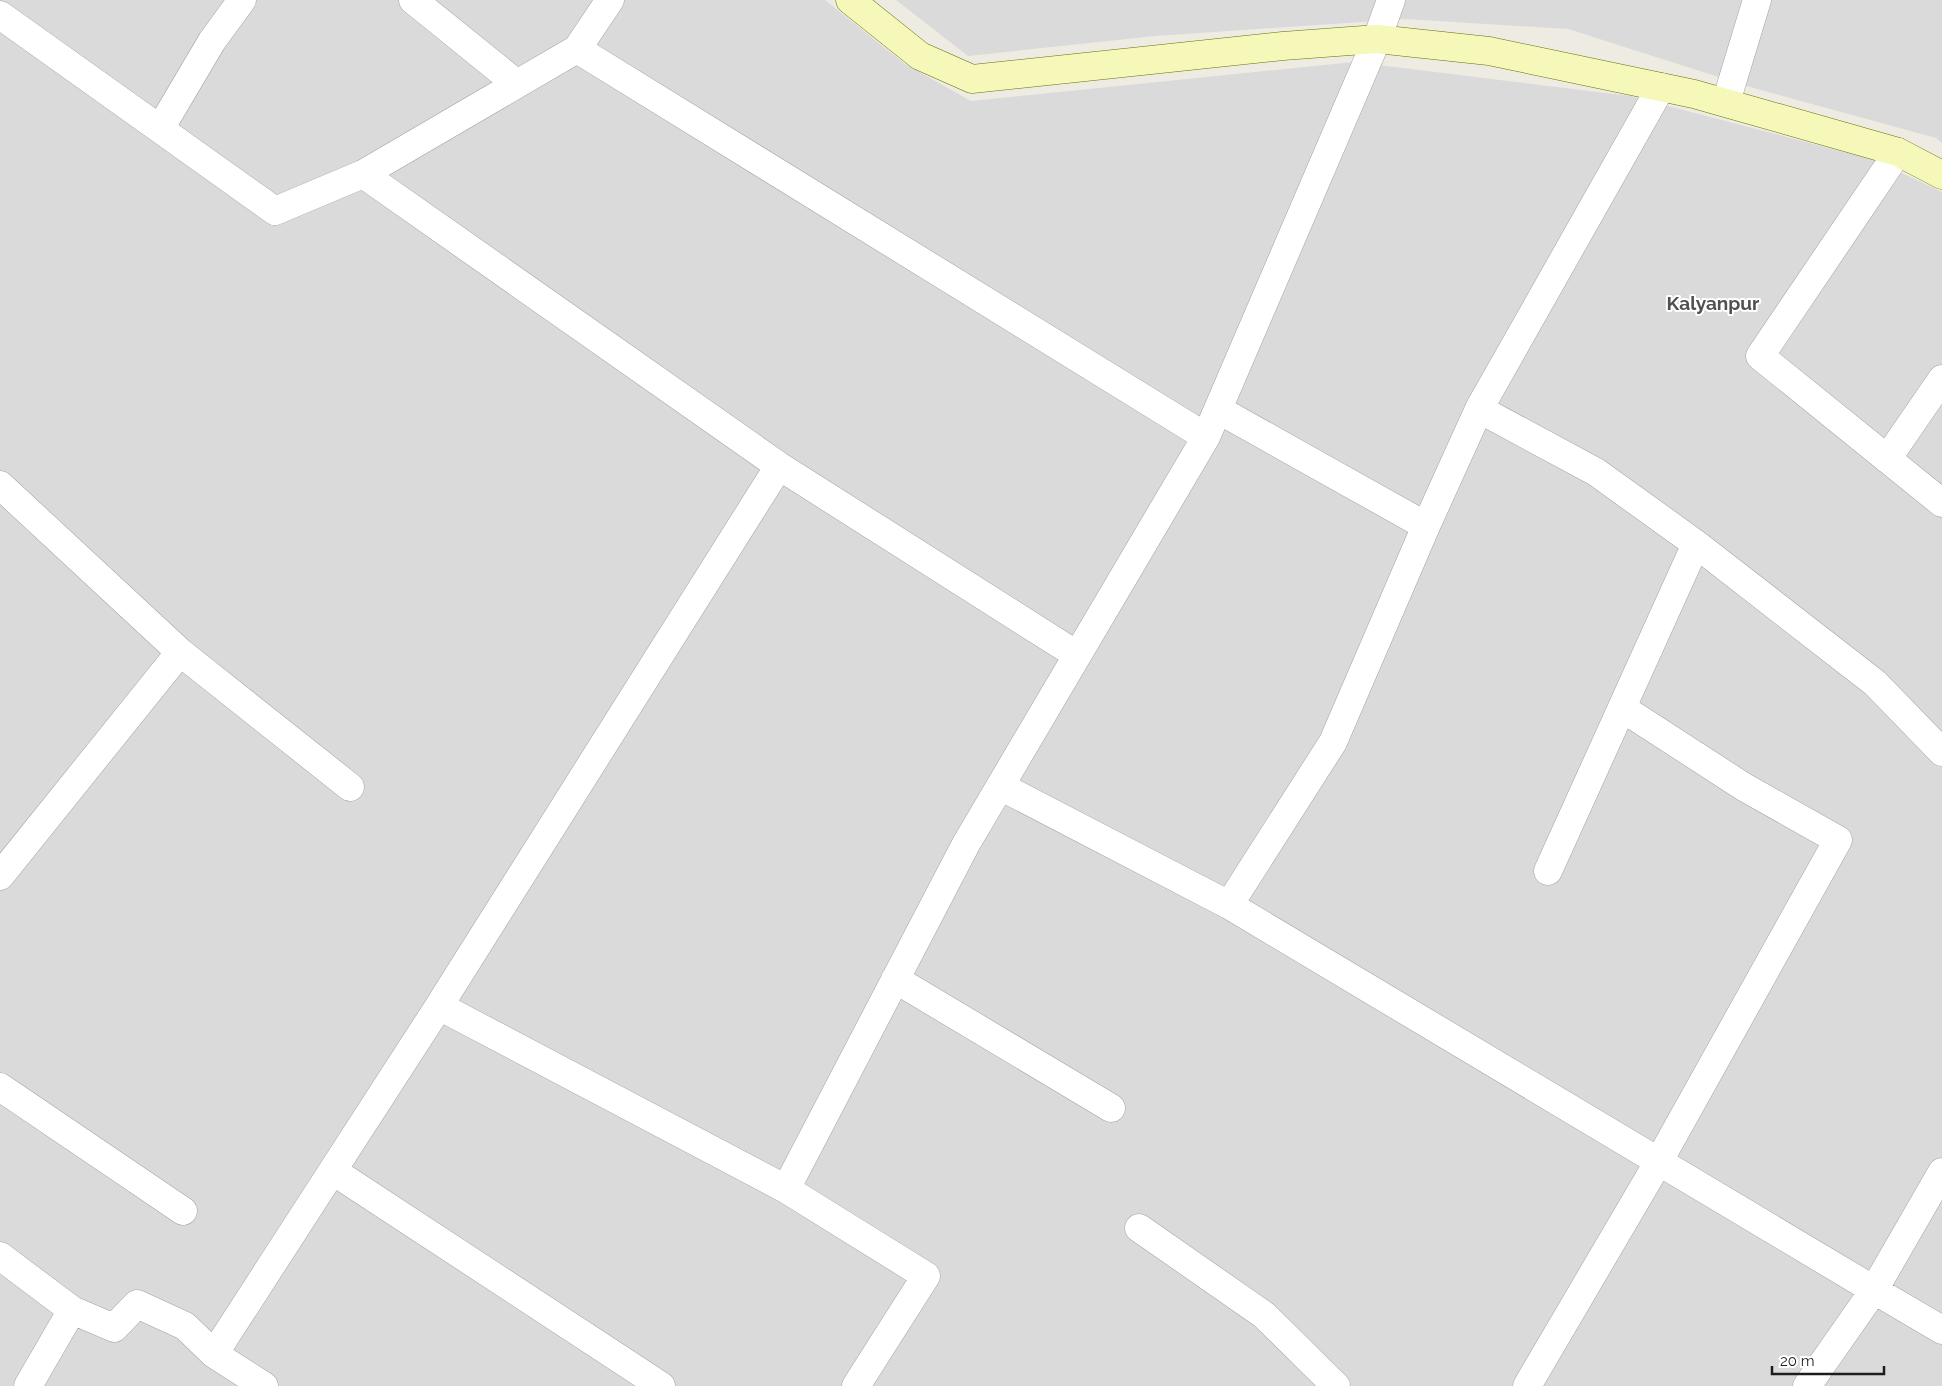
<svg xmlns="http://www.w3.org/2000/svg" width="1942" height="1386" viewBox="0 0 1942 1386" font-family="Raleway,sans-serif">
  <rect width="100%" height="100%" fill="#eeebe3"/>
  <path fill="#dbdada" d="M0 0H825L905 64 971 101 1354 62 1630 96 1874 160 1942 192V1386H0Z
    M896 0H1942V143L1936 138 1750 87 1568 29 1406 19 1155 36 968 56Z"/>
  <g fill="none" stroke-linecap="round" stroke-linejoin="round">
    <defs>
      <path id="street" d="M413 0 517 84
        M610 0 577 49 363 174 779 466 439 1006 786 1189 966 844 1206 437 1377 39 1391 0
        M0 15 275 211 363 174
        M577 49 1206 437
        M1726 102 1757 0
        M160 129 212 41 242 0
        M1898 152 1760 356 1942 503
        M1479 409 1596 472 1696 544 1875 683 1942 752
        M1219 410 1426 526
        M1887 459 1942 379
        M779 466 1077 655
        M0 485 180 652 0 876
        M180 652 350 787
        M1000 786 1229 905 1333 742 1426 526 1479 409 1661 87
        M1548 871 1696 544
        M1229 905 1874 1290 1942 1172
        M895 979 1111 1108
        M0 1087 183 1211
        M333 1171 661 1386
        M786 1189 926 1276 856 1386
        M1139 1228 1264 1315 1336 1386
        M0 1256 72 1310 114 1328 137 1304 185 1326 214 1354
        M28 1386 72 1310
        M264 1386 214 1354 439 1006
        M1527 1386 1659 1161 1838 840 1744 787 1622 708
        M1807 1386 1874 1290 1942 1330"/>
      <path id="secondary" d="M850 0 920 56 972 79 1283 46 1377 39 1489 51 1694 94 1898 152 1942 175"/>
    </defs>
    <use href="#street" stroke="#a4a4a4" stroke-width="29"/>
    <use href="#secondary" stroke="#667207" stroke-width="29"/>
    <use href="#street" stroke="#fff" stroke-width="28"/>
    <use href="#secondary" stroke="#f5f8b8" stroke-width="28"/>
  </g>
  <g text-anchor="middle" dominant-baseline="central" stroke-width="4" stroke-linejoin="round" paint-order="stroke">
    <g font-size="19" font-weight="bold" fill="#505050" stroke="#fff">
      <text x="1713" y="303">Kalyanpur</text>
    </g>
  </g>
  <path d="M1772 1366v8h112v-8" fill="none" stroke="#1d1d1d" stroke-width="2.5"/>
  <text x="1780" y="1366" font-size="15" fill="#1d1d1d" stroke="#ffffff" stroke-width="4" paint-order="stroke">20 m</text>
</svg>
